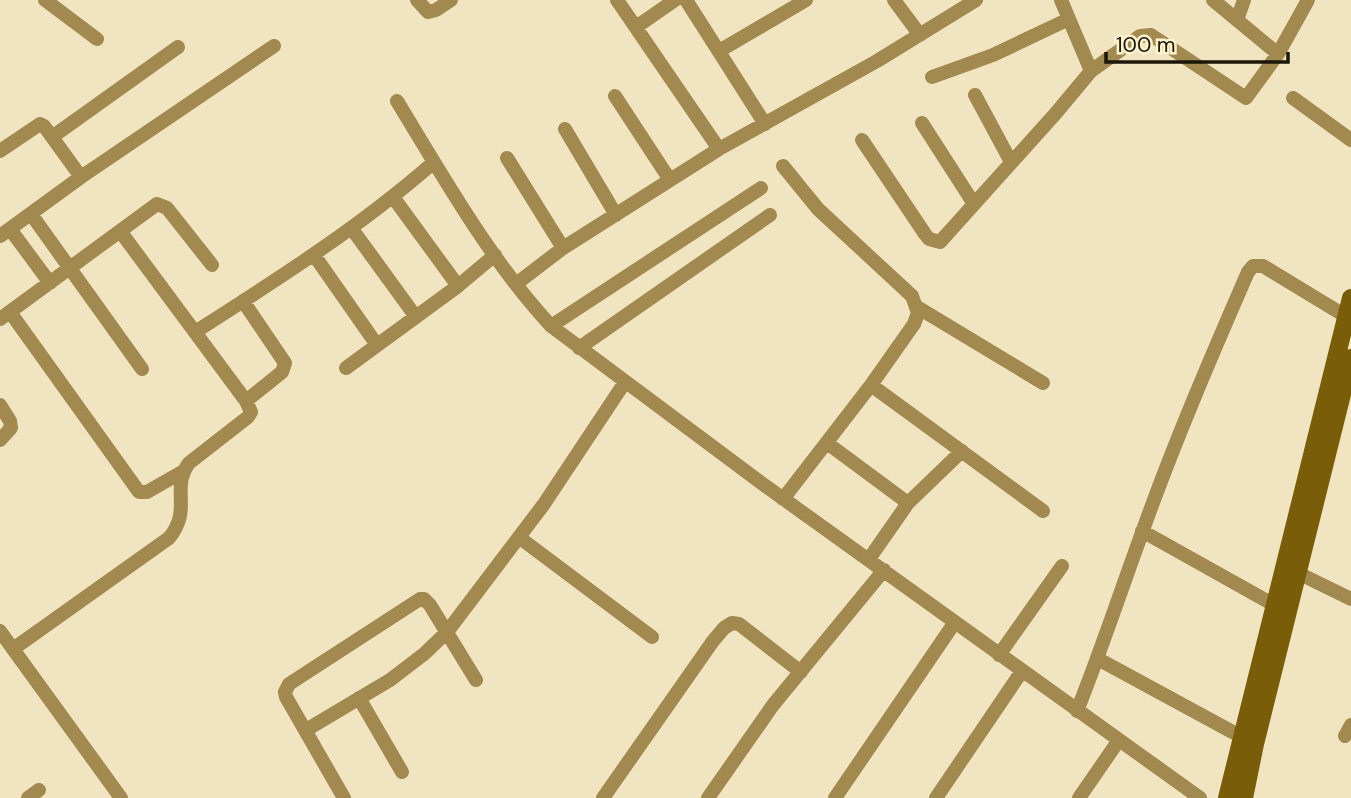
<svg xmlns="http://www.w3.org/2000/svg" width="1351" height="798" viewBox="0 0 1351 798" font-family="'DM Sans',sans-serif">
  <rect width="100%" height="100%" fill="#f0e5c0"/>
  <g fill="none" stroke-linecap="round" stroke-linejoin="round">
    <path stroke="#a18950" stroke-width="14" d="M45 0 97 39
      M417 0 428 12 436 10 451 0
      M617 0 719 149
      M686 0 765 124
      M894 0 920 35
      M1061 0 1091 71
      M1213 0 1278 54
      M1237 20 1244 0
      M636 27 675 0
      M719 51 806 0
      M932 77 993 55 1069 19
      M975 95 1011 162
      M615 96 670 180
      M1293 98 1351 140
      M397 101C444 178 490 260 551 326L760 482 1200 798
      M922 123 974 204
      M565 129 616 215
      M52 137 178 47
      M862 140 925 234 929 239 940 242 1056 113 1091 71 1140 36 1151 35 1246 98 1278 54 1308 0
      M0 151 40 124 44 126 81 177
      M507 158 563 248
      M783 166 818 209 912 296 918 313 914 324 871 385 783 499
      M393 197 458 286
      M31 214 142 369
      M10 229 50 283
      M352 229 416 317
      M0 236 81 177 274 46
      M314 255 377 345
      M516 284 563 248 719 149 877 61 976 0
      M243 301 285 363 282 372 246 401
      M917 307 1043 383
      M10 312 139 492H147L182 472
      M0 319 157 204 167 208 212 265
      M551 326 761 188
      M195 332C278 279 360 227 434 162
      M579 348 770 215
      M346 368 458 286 495 255
      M871 385 1043 511
      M0 405 10 421 11 428 0 440
      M827 443 908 503
      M1142 531 1274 605
      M520 538 652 637
      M869 559 908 503 962 451
      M1298 573 1351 599
      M0 631 121 798
      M13 649 169 538C193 509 170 489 189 463L248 417 251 412 246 401 120 231
      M999 655 1062 566
      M1098 659 1251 742
      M359 698 402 772
      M1077 711C1101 651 1121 590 1143 530 1174 443 1211 357 1248 272L1253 266H1263L1347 317
      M306 730 390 680 424 654 447 632 544 504 625 382
      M1345 736 1351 725
      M28 798 39 790
      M344 798 286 697 285 692 289 684 420 599H424L430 605 476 680
      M603 798 713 641 724 628 732 623 739 624 801 672
      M708 798 773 705 884 570
      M835 798 955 622
      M936 798 1022 671
      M1079 798 1119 740"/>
    <path stroke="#795d09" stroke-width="18" d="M1227 798 1351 298
      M1244 798 1255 744 1351 358"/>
  </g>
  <path d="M1106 52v10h182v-10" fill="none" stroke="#1a1608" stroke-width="3.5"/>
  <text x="1116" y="52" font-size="21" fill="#1a1608" stroke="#fdf2cd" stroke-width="5" paint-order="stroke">100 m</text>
</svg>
